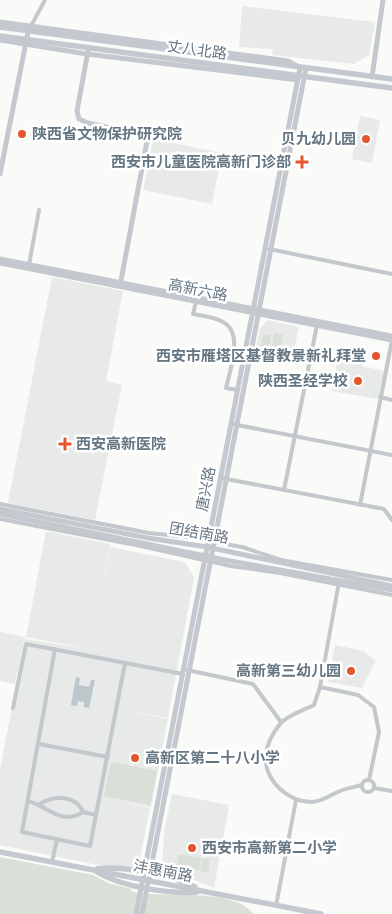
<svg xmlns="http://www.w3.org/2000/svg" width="392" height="914" viewBox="0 0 392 914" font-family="Karla,'Noto Sans SC',sans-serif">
  <rect width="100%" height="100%" fill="#fafaf8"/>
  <path fill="#e8e9e9" d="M242 6 375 22 369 55 354 64 272 55 273 49 239 47Z
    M360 116 380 120 372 163 352 159Z
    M153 139 222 153 212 204 143 190Z
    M52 277 123 291 106 381 122 385 95 520 8 503Z
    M267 320 299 327 292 359 255 353 260 328Z
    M339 350 364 355 362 366 384 371 378 399 332 391Z
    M311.5 358a5.5 5.5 0 1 1 11 0a5.5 5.5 0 1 1-11 0Z
    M46 531 110 544 99 603 110 547 185 562 194 578 168 718 119 709 168 719 151 807 122 801 150 808 139 863 131 869 93 864 0 845V770L25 639 91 649 26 637Z
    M0 632 25 637 15 684 0 681Z
    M335 645 364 651 376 661 362 688 328 682Z
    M172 794 229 805 214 888 187 877 162 871 164 832Z"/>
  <path fill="#dadfd7" d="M274 333 283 335 280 349 272 348Z
    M263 334 271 335 268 352 260 351Z
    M111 762 157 771 150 805 104 796Z
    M179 854 201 858 199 870 177 866Z
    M0 857 93 875 110 884 129 888 133 892C161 897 218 891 241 904 246 906 250 911 254 914H0Z
    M203 858 210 859 208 873 200 871Z"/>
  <path fill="#bbc7cb" d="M76 677 80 678 79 685 89 687 91 680H95L89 708 84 707V702L78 701 77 706 71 705Z"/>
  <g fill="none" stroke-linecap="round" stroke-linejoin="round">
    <path stroke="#c3c8cc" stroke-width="4" d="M30 28 45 0
      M269 249 392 274
      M29 265 39 210
      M196 302 193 314C203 316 215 317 223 322 244 333 230 370 226 388L238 390
      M380 397 392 400
      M232 424 392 455
      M221 478 384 509 392 520
      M284 490 317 325
      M0 504 149 533 188 537 242 547 281 560 392 580
      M360 505 392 340
      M0 519 136 545 231 566 280 573 392 595
      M339 582 320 687 314 705C304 710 287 715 280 724 263 745 259 769 280 789 289 797 299 802 311 802 322 802 330 795 340 791 347 788 355 787 362 785
      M55 649 22 832 90 846 125 663
      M187 670 253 684 281 722
      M320 687 358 695 374 707 379 732 369 780
      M13 708 26 644 183 674
      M39 744 108 757
      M362 786a6 6 0 1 1 12 0a6 6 0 1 1-12 0Z
      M374 788 392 791
      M28 801C48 806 61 826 83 812L96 815
      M40 804C54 795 76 795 83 812
      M52 862 57 839
      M276 906 296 800"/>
    <path stroke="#c3c9ce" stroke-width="5" d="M0 22 288 61 300 68 136 914
      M0 40 87 54 298 80
      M88 51 77 111 79 119 88 123 148 136 120 286
      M372 77 383 0
      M0 174 28 32
      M0 259 392 336
      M0 263 392 340
      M0 509 148 538 207 547 392 586
      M0 514 225 560 392 590
      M142 914 306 68"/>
    <path stroke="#c3c9ce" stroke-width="5.5" d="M0 27 392 79
      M0 36 392 88
      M0 852 321 914
      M97 869C121 865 173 876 195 887
      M97 872C122 887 168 894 197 892"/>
  </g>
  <g fill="#e4572e" stroke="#fff" stroke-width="2">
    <circle cx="22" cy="134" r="5"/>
    <circle cx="366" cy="139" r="5"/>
    <path d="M299.5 154.5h5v5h5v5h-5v5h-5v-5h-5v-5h5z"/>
    <circle cx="376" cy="356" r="5"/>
    <circle cx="358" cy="381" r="5"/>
    <path d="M62.5 436.5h5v5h5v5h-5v5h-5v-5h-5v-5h5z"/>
    <circle cx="351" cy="671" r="5"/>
    <circle cx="135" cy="758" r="5"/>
    <circle cx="192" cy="848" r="5"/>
  </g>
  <g text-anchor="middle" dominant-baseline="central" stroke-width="5" stroke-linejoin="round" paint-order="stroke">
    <g font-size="15" fill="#657683" stroke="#fff">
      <text transform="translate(197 50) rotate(8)">丈八北路</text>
      <text transform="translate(198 290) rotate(11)">高新六路</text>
      <text transform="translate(206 489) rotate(-79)">唐兴路</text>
      <text transform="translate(199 533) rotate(10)">团结南路</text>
      <text transform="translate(163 871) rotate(11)">沣惠南路</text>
    </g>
    <g font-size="15" font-weight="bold" fill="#657683" stroke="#fff" text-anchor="end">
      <text x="32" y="134" text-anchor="start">陕西省文物保护研究院</text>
      <text x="356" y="139">贝九幼儿园</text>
      <text x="291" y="162">西安市儿童医院高新门诊部</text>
      <text x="366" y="356">西安市雁塔区基督教景新礼拜堂</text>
      <text x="348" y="381">陕西圣经学校</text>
      <text x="76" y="444" text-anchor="start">西安高新医院</text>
      <text x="341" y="671">高新第三幼儿园</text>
      <text x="145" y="758" text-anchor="start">高新区第二十八小学</text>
      <text x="202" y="848" text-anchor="start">西安市高新第二小学</text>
    </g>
  </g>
</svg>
